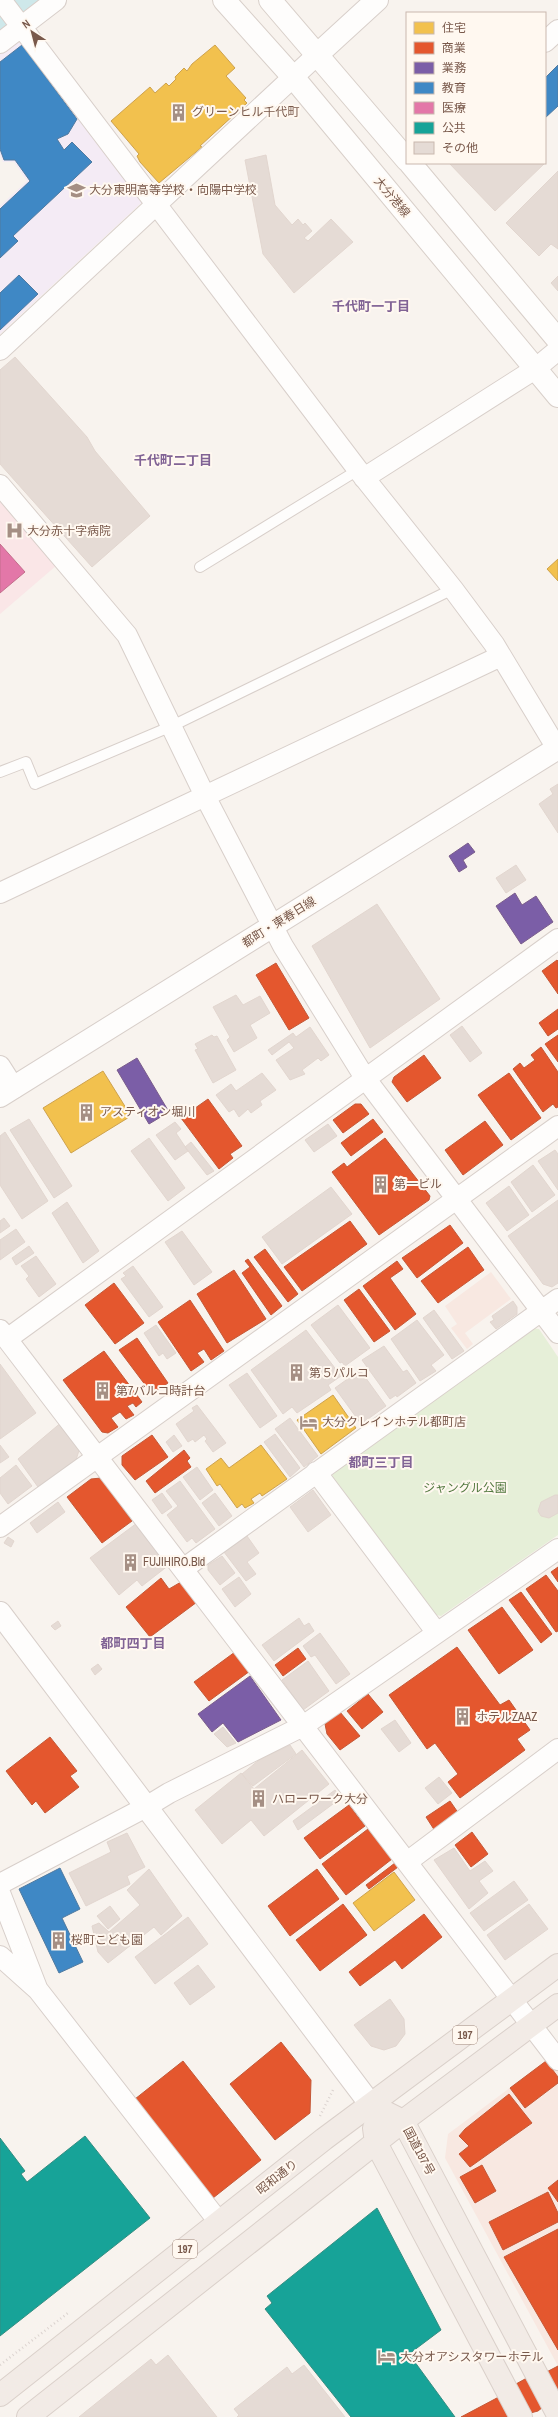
<svg xmlns="http://www.w3.org/2000/svg" width="558" height="2417" viewBox="0 0 558 2417" font-family="'Archivo Narrow','Noto Sans JP',sans-serif">
  <rect width="100%" height="100%" fill="#f8f3ee"/>
  <path fill="#f8e8e1" d="M491 1272 511 1299 465 1333 473 1344 467 1349 451 1328 457 1324 445 1306Z
    M558 2052V2366L445 2158 448 2134Z"/>
  <path fill="#f4ebf5" d="M14 41 22 44 141 198V203L0 334V206L27 181 14 162H3L0 155V52Z"/>
  <path fill="#fae6e7" d="M0 498 57 565 0 614Z"/>
  <path fill="#e6efd8" d="M530 1328 539 1329 558 1357V1535L441 1616 432 1614 332 1479 333 1470Z"/>
  <path fill="#cee8ea" d="M0 0H40L0 30Z"/>
  <path fill="#f2c14e" stroke="#cea24d" d="M215 45 235 68 226 76 246 98 244 100 247 103 200 146 202 147 159 183 140 162 137 156 139 154 111 121 150 87 155 93 166 83 169 86 176 79 175 77 184 68 187 71 192 64Z
    M558 559V581L547 569Z
    M103 1071 131 1116 71 1153 43 1108Z
    M333 1395 356 1428 321 1454 297 1420Z
    M261 1445 287 1479 262 1496 260 1493 251 1499 254 1503 245 1508 242 1504 237 1508 220 1484 217 1486 206 1469 221 1458 229 1468Z
    M394 1872 415 1900 374 1931 353 1903Z"/>
  <path fill="#e4572e" stroke="#c45837" d="M557 960 558 961V994L542 971Z
    M276 963 309 1018 289 1030 256 975Z
    M558 1009V1029L548 1036 539 1023Z
    M558 1035V1062L545 1044Z
    M541 1047 558 1072V1107L556 1108 553 1104 543 1112 513 1069 520 1063 524 1068 535 1060 531 1055Z
    M424 1055 441 1078 407 1102 392 1082 394 1077Z
    M509 1073 541 1118 511 1140 478 1095Z
    M208 1099 242 1146 230 1154 233 1158 219 1169 181 1118Z
    M355 1104H361L369 1114 343 1133 333 1120Z
    M373 1119 383 1132 351 1156 341 1143Z
    M485 1121 503 1145 463 1175 445 1150Z
    M385 1138 430 1196 429 1200 379 1235 332 1172 344 1163 347 1167Z
    M350 1221 367 1244 302 1291 284 1267Z
    M450 1225 463 1243 417 1278 402 1258Z
    M468 1247 484 1270 438 1303 421 1281Z
    M265 1249 298 1294 288 1302 254 1257Z
    M248 1259 282 1306 271 1315 242 1273 250 1267 245 1261Z
    M397 1261 403 1269 390 1278 416 1314 395 1330 363 1286Z
    M234 1270 266 1319 227 1343 197 1294Z
    M114 1283 144 1323 115 1344 85 1305Z
    M359 1289 390 1331 374 1342 344 1300Z
    M190 1300 224 1351 211 1360 204 1349 197 1353 204 1362 191 1371 158 1322Z
    M137 1338 168 1383 152 1394 119 1350Z
    M104 1351 142 1402 136 1407 133 1403 127 1406 134 1415 126 1419 120 1412 111 1418 118 1427 108 1433 102 1432 63 1380Z
    M152 1435 168 1457 135 1480 122 1465V1456Z
    M184 1450 190 1458 187 1461 191 1467 155 1493 146 1481Z
    M101 1478 132 1521 102 1543 67 1497 91 1479Z
    M558 1567V1582L551 1572Z
    M546 1575 558 1591V1631L556 1632 526 1589Z
    M161 1578 169 1589 181 1582 197 1602 150 1637 126 1607Z
    M521 1592 552 1634 541 1643 509 1600Z
    M502 1607 533 1650 499 1674 468 1630Z
    M457 1647 500 1705 509 1700 530 1730 517 1739 525 1750 460 1798 448 1782 458 1774 435 1743 427 1749 389 1695Z
    M298 1648 306 1659 283 1676 275 1665Z
    M235 1652 250 1671 209 1701 194 1682Z
    M368 1694 383 1712 362 1729 347 1711Z
    M340 1712 360 1736 340 1750 327 1734 325 1724Z
    M50 1737 77 1771 70 1776 79 1787 45 1813 36 1801 32 1805 6 1771Z
    M450 1801 459 1814 435 1831 426 1817Z
    M349 1805 365 1826 320 1859 304 1838Z
    M368 1829 392 1859 346 1895 322 1864Z
    M472 1832 488 1854 471 1867 455 1845Z
    M395 1863 398 1867 369 1889 366 1885Z
    M317 1869 339 1899 290 1936 268 1906Z
    M343 1904 367 1935 320 1971 296 1940Z
    M424 1914 442 1937 402 1969 395 1960 360 1986 349 1972Z
    M281 2042 311 2080 310 2113 275 2140 230 2084Z
    M183 2061 261 2160 213 2198 135 2099Z
    M546 2061 558 2077V2083L525 2108 510 2088Z
    M509 2094 532 2123 470 2167 459 2154 469 2146 459 2136 465 2129Z
    M482 2165 496 2191 475 2203 460 2177Z
    M558 2180V2202L548 2188Z
    M548 2192 558 2213V2222L503 2250 489 2222Z
    M558 2229V2350L504 2257Z
    M558 2366V2395L538 2411 515 2417H461L512 2390 516 2384 525 2379 537 2377Z"/>
  <path fill="#7b5ea7" stroke="#7a5c8b" d="M468 843 475 852 463 860 467 867 459 872 449 856Z
    M515 893 522 905 536 896 553 922 521 944 496 906Z
    M137 1058 169 1112 149 1124 117 1070Z
    M250 1676 281 1720 238 1742 223 1723 212 1732 198 1714Z"/>
  <path fill="#3f88c5" stroke="#507aa0" d="M22 45 77 119 68 134 57 139 64 150 72 142 92 162 13 236 18 241 0 258V209L30 181 15 160H4L0 149V62Z
    M558 65V106L545 118V78Z
    M19 275 38 294 0 330V293Z
    M60 1868 80 1909 62 1918 83 1962 59 1973 19 1889Z"/>
  <path fill="#e377a8" stroke="#c36e8c" d="M0 544 25 572 0 593Z"/>
  <path fill="#17a398" stroke="#348d81" d="M85 2136 150 2218 0 2336V2138L25 2171 21 2174 27 2182Z
    M377 2208 441 2330 409 2354 455 2417H351L265 2309 272 2303 267 2296Z"/>
  <path fill="#e5dbd5" stroke="#e2d6cf" d="M266 155 275 205 292 225 298 219 303 225 305 223 312 231 304 238 308 241 331 219 353 242 294 293 263 254 245 160Z
    M449 163H545L495 211Z
    M558 171V249L551 244 539 256 506 223Z
    M558 276V291L551 283Z
    M15 357 87 437 95 451 150 516 92 567 0 464V370Z
    M558 784V833L539 804 553 794 550 789Z
    M516 865 526 880 506 893 496 878Z
    M377 904 440 999 370 1048 312 946Z
    M236 995 243 1005 260 996 270 1013 250 1025 257 1038 234 1052 227 1040 230 1037 213 1007Z
    M462 1026 482 1053 470 1062 450 1035Z
    M310 1027 329 1055 321 1061 318 1058 302 1070 305 1074 290 1080 276 1060 294 1048 289 1042 272 1055 268 1050 293 1033 296 1037Z
    M212 1035 214 1037 217 1036 236 1070 213 1083 195 1050 198 1049 195 1044Z
    M262 1073 276 1090 260 1101 262 1105 251 1113 248 1109 239 1117 234 1109 229 1112 216 1095 231 1084 236 1091Z
    M29 1119 72 1186 54 1198 10 1130Z
    M175 1122 181 1129 176 1133 188 1151 175 1160 156 1135Z
    M328 1124 337 1136 314 1152 305 1140Z
    M5 1132 48 1201 22 1219 0 1185V1136Z
    M149 1138 185 1188 168 1201 131 1151Z
    M191 1142 214 1171 207 1175 185 1147Z
    M555 1150 558 1154V1190L538 1161Z
    M533 1165 555 1195 532 1212 511 1182Z
    M509 1186 529 1215 507 1231 486 1203Z
    M331 1187 352 1214 282 1264 262 1237Z
    M558 1200V1283L552 1287 543 1284 508 1236Z
    M67 1202 99 1251 83 1263 52 1213Z
    M4 1218 10 1226 0 1233V1221Z
    M16 1229 25 1242 0 1260V1240Z
    M182 1231 212 1272 194 1285 165 1242Z
    M29 1246 34 1253 16 1265 12 1258Z
    M36 1256 56 1284 39 1297 26 1279 29 1276 21 1266Z
    M133 1266 163 1307 149 1317 121 1279 126 1276 123 1273Z
    M513 1301 517 1307V1314L496 1329 490 1322 494 1320 492 1316Z
    M338 1305 370 1348 345 1366 342 1362 340 1363 311 1325Z
    M434 1310 464 1351 452 1359 423 1318Z
    M417 1320 444 1355 431 1365 436 1371 420 1381 391 1339Z
    M156 1325 176 1353 167 1359 163 1353 159 1356 144 1333Z
    M306 1330 341 1376 328 1385 331 1390 297 1413 292 1407 283 1414 251 1370Z
    M384 1346 403 1372 407 1370 416 1383 397 1397 396 1395 390 1399 362 1360Z
    M0 1364 36 1413 0 1439Z
    M360 1370 386 1406 361 1424 335 1388Z
    M247 1373 277 1416 260 1428 229 1385Z
    M197 1405 226 1443 213 1452 205 1441 207 1439 204 1435 195 1442 193 1439 188 1442 176 1424 194 1411 192 1408Z
    M290 1418 318 1456 304 1467 275 1429Z
    M63 1421 81 1444 76 1460 38 1487 18 1459Z
    M275 1434 300 1468 290 1477 264 1442Z
    M174 1435 182 1446 173 1452 166 1442Z
    M0 1445 9 1457 0 1463Z
    M16 1465 32 1486 8 1504 0 1493V1478Z
    M197 1467 213 1490 200 1500 183 1477Z
    M180 1481 215 1529 196 1543 192 1538 187 1542 167 1515 178 1506 166 1491Z
    M313 1490 331 1515 308 1532 290 1507Z
    M162 1493 172 1507 162 1514 152 1500Z
    M215 1493 232 1516 219 1526 202 1503Z
    M555 1495H558V1513L549 1518 541 1516 538 1511 541 1502Z
    M58 1502 65 1512 37 1533 30 1523Z
    M137 1523 169 1565 142 1586 137 1580 119 1595 90 1558Z
    M247 1536 259 1553 247 1562 256 1574 246 1581 224 1552Z
    M8 1537 14 1541 11 1547 4 1543Z
    M222 1556 235 1573 220 1585 208 1570V1565Z
    M239 1577 251 1594 235 1607 222 1589Z
    M299 1618 304 1626 309 1623 314 1631 274 1661 262 1645Z
    M58 1621 61 1626 55 1630 51 1626Z
    M320 1633 350 1674 336 1684 315 1655 311 1657 303 1646Z
    M308 1661 329 1691 303 1710 282 1680Z
    M98 1664 102 1669 95 1675 91 1669Z
    M395 1720 411 1743 399 1752 381 1729Z
    M223 1727 236 1743 227 1747 214 1734Z
    M290 1745 296 1754 253 1786 242 1774 259 1760Z
    M302 1750 329 1784 264 1836 251 1820 222 1844 195 1810 241 1773 254 1789Z
    M439 1777 452 1793 438 1804 425 1788Z
    M335 1790 341 1798 298 1830 293 1821Z
    M127 1833 145 1867 127 1876 130 1884 86 1906 69 1873 111 1852 107 1842Z
    M454 1848 470 1871 485 1861 493 1871 479 1881 488 1893 469 1909 434 1860Z
    M149 1869 182 1916 161 1935 154 1927 108 1963 98 1952 92 1926 99 1923 109 1932 140 1905 127 1890Z
    M514 1881 528 1900 484 1931 470 1913Z
    M529 1904 548 1929 505 1960 487 1935Z
    M110 1906 120 1919 108 1929 97 1916Z
    M188 1917 208 1944 155 1984 135 1957Z
    M198 1965 215 1987 190 2005 174 1983Z
    M390 1999 404 2019 405 2034 396 2046 384 2050 371 2046 354 2025Z
    M168 2355 217 2417H79L151 2359 156 2365Z
    M304 2365 345 2417H237L239 2415 234 2409 287 2367 292 2374Z"/>
  <g fill="none" stroke-linecap="round" stroke-linejoin="round">
    <defs>
      <path id="service" d="M200 567 358 470
        M0 772 26 762 35 784 172 726 453 589"/>
      <path id="minor" d="M1 0 358 470 453 589 494 644 558 750
        M545 42 558 30
        M0 43 56 0
        M0 350 318 54
        M364 478 535 369 558 350
        M0 485 127 635 205 796 283 946 365 1078 558 1333
        M0 893 501 656
        M0 1066 14 1088
        M0 1330 558 2060
        M7 1339 558 939
        M316 1472 437 1633
        M0 1527 558 1126
        M183 1569 558 1299
        M407 1862 558 1749
        M0 1884 146 1807 169 1793 303 1726 558 1549
        M0 1893 37 1988
        M0 1956 38 1990 219 2222"/>
      <path id="tertiary" d="M318 54 377 0
        M0 1096 558 748
        M0 1613 371 2105"/>
      <path id="secondary" d="M224 0 293 77 558 396
        M270 0 407 160
        M410 163 558 340"/>
      <path id="trunk" d="M371 2105 403 2121 558 2415
        M374 2128 376 2143 521 2417
        M0 2395 324 2139 558 1965
        M28 2417 403 2121 558 2005"/>
    </defs>
    <use href="#service" stroke="#d8cfca" stroke-width="12"/>
    <use href="#minor" stroke="#d8cfca" stroke-width="22"/>
    <use href="#tertiary" stroke="#d8cfca" stroke-width="24"/>
    <use href="#secondary" stroke="#d8cfc9" stroke-width="24"/>
    <use href="#trunk" stroke="#dad0ca" stroke-width="24"/>
    <path stroke="#dbd3cf" stroke-width="2.5" stroke-dasharray="1 3" stroke-linecap="butt" d="M320 2116 333 2090
      M0 2365 68 2313"/>
    <use href="#service" stroke="#fefdfc" stroke-width="10"/>
    <use href="#minor" stroke="#fefdfc" stroke-width="20"/>
    <use href="#tertiary" stroke="#fefdfc" stroke-width="22"/>
    <use href="#secondary" stroke="#fefdfc" stroke-width="22"/>
    <use href="#trunk" stroke="#f2ebe6" stroke-width="22"/>
  </g>
  <defs>
    <symbol id="building-bare" viewBox="-9 -9 18 18"><path d="M-4-6H4V6H1V3H-1V6H-4ZM-2.5-4.3h1.7v1.8h-1.7ZM.8-4.3h1.7v1.8H.8ZM-2.5-1h1.7V.8h-1.7ZM.8-1h1.7V.8H.8Z" fill="#a58f84" stroke="#fff8f0" stroke-width="2.5" paint-order="stroke"/></symbol>
    <symbol id="school-bare" viewBox="-9 -9 18 18"><path d="M0-5L7-2L0 1L-7-2ZM-4 1L0 2.5L4 1V4Q0 6-4 4Z" fill="#a58f84" stroke="#fff8f0" stroke-width="2.5" paint-order="stroke"/></symbol>
    <symbol id="hospital-bare" viewBox="-9 -9 18 18"><path d="M-5-5h3v3.5h4V-5h3V5h-3V1.5h-4V5h-3Z" fill="#a58f84" stroke="#fff8f0" stroke-width="2.5" paint-order="stroke"/></symbol>
    <symbol id="hotel-bare" viewBox="-9 -9 18 18"><path d="M-6-4.5h1.5V1H6V5H4.5V3h-9V5H-6ZM-4 0a1.8 1.8 0 1 1 3.6 0ZM.5 0V-2.5h3Q6-2.5 6 0Z" fill="#a58f84" stroke="#fff8f0" stroke-width="2.5" paint-order="stroke"/></symbol>
  </defs>
  <g fill-rule="evenodd">
    <use href="#building-bare" x="166" y="100" width="25" height="25"/>
    <use href="#school-bare" x="64" y="178" width="25" height="25"/>
    <use href="#hospital-bare" x="2" y="518" width="25" height="25"/>
    <use href="#building-bare" x="74" y="1100" width="25" height="25"/>
    <use href="#building-bare" x="368" y="1172" width="25" height="25"/>
    <use href="#building-bare" x="284" y="1360" width="25" height="25"/>
    <use href="#building-bare" x="90" y="1378" width="25" height="25"/>
    <use href="#hotel-bare" x="296" y="1410" width="25" height="25"/>
    <use href="#building-bare" x="118" y="1550" width="25" height="25"/>
    <use href="#building-bare" x="450" y="1704" width="25" height="25"/>
    <use href="#building-bare" x="246" y="1786" width="25" height="25"/>
    <use href="#building-bare" x="46" y="1928" width="25" height="25"/>
    <use href="#hotel-bare" x="374" y="2344" width="25" height="25"/>
  </g>
  <g text-anchor="middle" dominant-baseline="central" stroke-width="4" stroke-linejoin="round" paint-order="stroke">
    <g fill="#fff8f0" stroke="#a1897c" stroke-width="1">
      <rect x="453" y="2026" width="24" height="18" rx="3"/>
      <rect x="173" y="2240" width="24" height="18" rx="3"/>
    </g>
    <g font-size="11" font-weight="bold" fill="#79594b">
      <text x="465" y="2035">197</text>
      <text x="185" y="2249">197</text>
    </g>
    <g font-size="12" fill="#79594b" stroke="#fff8f0" text-anchor="start">
      <text x="192" y="112">グリーンヒル千代町</text>
      <text x="89" y="190">大分東明高等学校・向陽中学校</text>
      <text x="27" y="531">大分赤十字病院</text>
      <text x="100" y="1112">アスティオン堀川</text>
      <text x="394" y="1184">第一ビル</text>
      <text x="309" y="1373">第５パルコ</text>
      <text x="116" y="1391">第7バルコ時計台</text>
      <text x="322" y="1422">大分クレインホテル都町店</text>
      <text x="143" y="1562">FUJIHIRO.Bld</text>
      <text x="476" y="1717">ホテルZAAZ</text>
      <text x="272" y="1799">ハローワーク大分</text>
      <text x="71" y="1940">桜町こども園</text>
      <text x="400" y="2357">大分オアシスタワーホテル</text>
    </g>
    <g font-size="12" fill="#79594b" stroke="#fff8f0">
      <text transform="translate(392 197) rotate(50)">大分港線</text>
      <text transform="translate(279 922) rotate(-32)">都町・東春日線</text>
      <text transform="translate(419 2151) rotate(62)">国道197号</text>
      <text transform="translate(277 2177) rotate(-38)">昭和通り</text>
    </g>
    <g font-size="12" fill="#547940" stroke="#fff8f0">
      <text x="465" y="1488">ジャングル公園</text>
    </g>
    <g font-size="13" font-weight="bold" fill="#816395" stroke="#fff8f0">
      <text x="371" y="306">千代町一丁目</text>
      <text x="173" y="460">千代町二丁目</text>
      <text x="381" y="1462">都町三丁目</text>
      <text x="133" y="1643">都町四丁目</text>
    </g>
  </g>
  <rect x="406" y="12" width="140" height="152" fill="#fff8f0" stroke="#c9b8ae"/>
  <rect x="414" y="22" width="20" height="12" fill="#f2c14e" stroke="#c9b8ae"/>
  <text x="442" y="32" font-size="12" fill="#79594b">住宅</text>
  <rect x="414" y="42" width="20" height="12" fill="#e4572e" stroke="#c9b8ae"/>
  <text x="442" y="52" font-size="12" fill="#79594b">商業</text>
  <rect x="414" y="62" width="20" height="12" fill="#7b5ea7" stroke="#c9b8ae"/>
  <text x="442" y="72" font-size="12" fill="#79594b">業務</text>
  <rect x="414" y="82" width="20" height="12" fill="#3f88c5" stroke="#c9b8ae"/>
  <text x="442" y="92" font-size="12" fill="#79594b">教育</text>
  <rect x="414" y="102" width="20" height="12" fill="#e377a8" stroke="#c9b8ae"/>
  <text x="442" y="112" font-size="12" fill="#79594b">医療</text>
  <rect x="414" y="122" width="20" height="12" fill="#17a398" stroke="#c9b8ae"/>
  <text x="442" y="132" font-size="12" fill="#79594b">公共</text>
  <rect x="414" y="142" width="20" height="12" fill="#e5dbd5" stroke="#c9b8ae"/>
  <text x="442" y="152" font-size="12" fill="#79594b">その他</text>
  <g transform="translate(32 32) rotate(324)" stroke="#fff8f0" stroke-width="3" paint-order="stroke">
  <path d="M0-3L7 15L0 10L-7 15Z" fill="#79594b"/>
  <text y="-6" font-size="11" font-weight="bold" text-anchor="middle" fill="#79594b">N</text>
  </g>
</svg>
